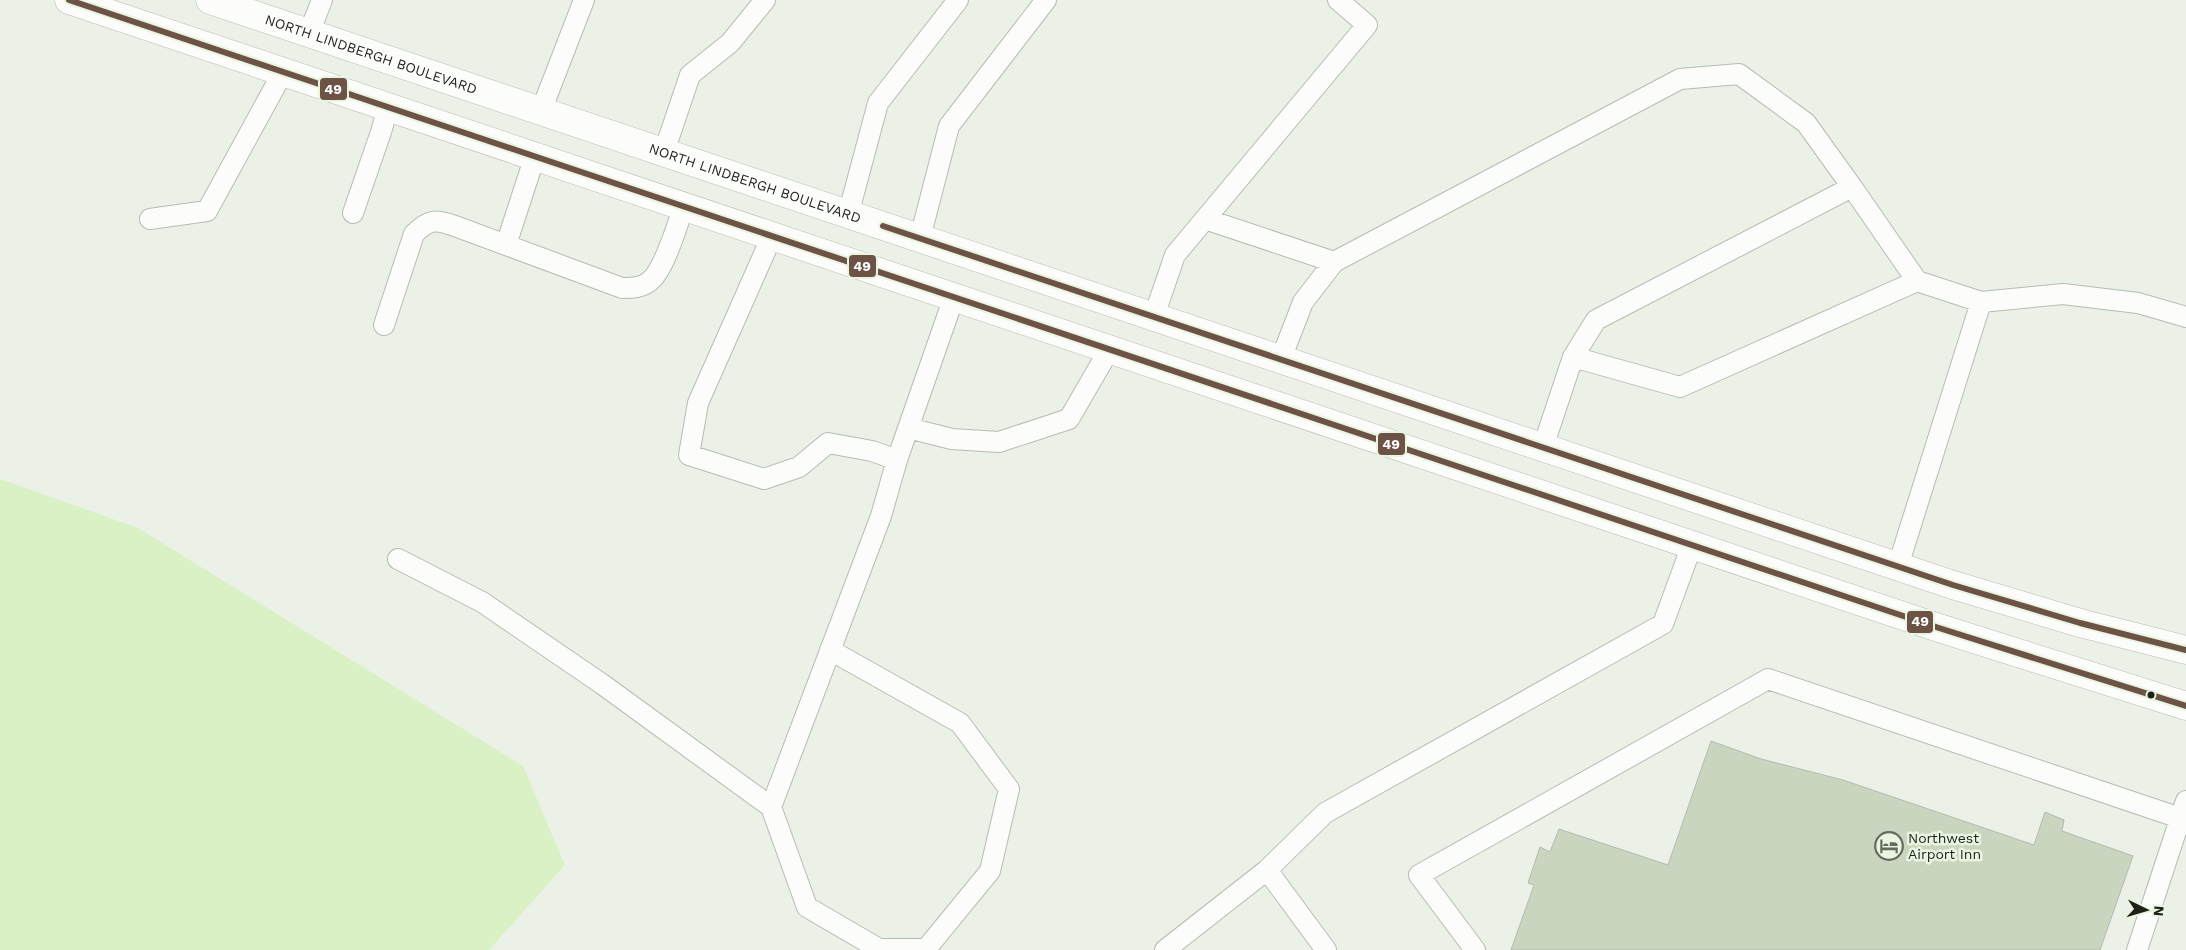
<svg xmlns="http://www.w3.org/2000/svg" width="2186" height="950" viewBox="0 0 2186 950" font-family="'Work Sans',sans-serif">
  <rect width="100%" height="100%" fill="#ebf1e6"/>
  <path fill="#d9f1c4" d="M0 479 138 528 523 766 565 865 489 950H0Z"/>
  <path fill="#cad5c0" stroke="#b5b9b1" d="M1711 741 1761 759 1843 780 2034 845 2045 812 2064 820 2062 831 2133 856 2100 950H1511L1534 885 1528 883 1540 847 1550 852 1559 829 1668 865Z"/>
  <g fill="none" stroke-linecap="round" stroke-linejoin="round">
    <defs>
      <path id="lane" d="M309 33 322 0
        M541 111 584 0
        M664 152 690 75 730 43 765 0
        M353 213 381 132 388 107
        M848 215 878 103 958 0
        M150 219 207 211 283 72
        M1205 219 1334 262
        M772 236 698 403 689 455 764 479 799 467 828 443 872 451 897 460
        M920 238 949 126 1046 0
        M506 245 535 156
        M1917 281 1981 302 2063 294 2138 303 2186 317
        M1154 316 1175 255 1367 25 1338 0
        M384 325 414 234C429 219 435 219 455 226L622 288C632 288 643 288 651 280 665 268 677 225 684 206
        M1573 357 1680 387 1917 281 1852 187
        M1281 359 1303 302 1334 262 1680 79 1739 74 1806 123 1852 187 1596 320 1573 357 1543 447
        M908 428 952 439 999 442 1069 419 1109 350
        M398 559 482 602 602 684 771 807
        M1898 566 1981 302
        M830 650 960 723 1009 789 990 871 926 949H879L807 907 771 807 881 516 897 460 954 297
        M1165 950 1267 870
        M1326 950 1267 870 1325 813 1663 624 1692 545
        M1475 950 1419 875 1768 679 2180 818
        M2137 950 2186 801"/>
      <g id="highway">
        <path d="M69 0 1939 628 2186 706"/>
        <path id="s1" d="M210 0 1953 585 2080 623 2186 650"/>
      </g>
    </defs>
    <use href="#lane" stroke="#b7bcb3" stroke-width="22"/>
    <use href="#highway" stroke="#b7bcb3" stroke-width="29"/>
    <use href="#lane" stroke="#fcfdfb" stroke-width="20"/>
    <use href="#highway" stroke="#fcfdfb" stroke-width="28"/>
    <defs>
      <path id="bus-1" d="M69 0 1939 628 2186 706
        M883 226 1953 585 2080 623 2186 650"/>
    </defs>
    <use href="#bus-1" stroke="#eaf5e1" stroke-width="10"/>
    <use href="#bus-1" stroke="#6c5345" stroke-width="6"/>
  </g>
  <defs>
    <symbol id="hotel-ring" viewBox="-11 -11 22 22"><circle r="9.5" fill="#eaf5e1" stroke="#656a61" stroke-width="1.5"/><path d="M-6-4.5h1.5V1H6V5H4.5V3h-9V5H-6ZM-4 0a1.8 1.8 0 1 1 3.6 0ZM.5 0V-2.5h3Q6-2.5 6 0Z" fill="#656a61"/></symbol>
  </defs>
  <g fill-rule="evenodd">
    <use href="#hotel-ring" x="1873" y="830" width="32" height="32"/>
  </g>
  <circle fill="#1d211a" stroke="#eaf5e1" stroke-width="2" cx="2151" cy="695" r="4.5"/>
  <g text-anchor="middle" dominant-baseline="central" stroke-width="5" stroke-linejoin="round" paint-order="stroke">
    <g font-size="14" fill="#1d211a" stroke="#eaf5e1">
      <text stroke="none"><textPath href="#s1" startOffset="170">NORTH LINDBERGH BOULEVARD</textPath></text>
      <text stroke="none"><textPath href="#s1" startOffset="575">NORTH LINDBERGH BOULEVARD</textPath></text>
    </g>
    <g font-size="14" fill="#1d211a" stroke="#eaf5e1" text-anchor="start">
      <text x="1908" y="838">Northwest<tspan x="1908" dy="16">Airport Inn</tspan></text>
    </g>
  </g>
  <g stroke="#eaf5e1" stroke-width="2">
    <rect x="319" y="77" width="29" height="24" rx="5" fill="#6c5345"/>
    <rect x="848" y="254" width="29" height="24" rx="5" fill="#6c5345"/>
    <rect x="1377" y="432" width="29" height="24" rx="5" fill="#6c5345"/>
    <rect x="1906" y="610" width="28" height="24" rx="5" fill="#6c5345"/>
  </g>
  <g font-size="14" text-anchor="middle" font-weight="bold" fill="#fff">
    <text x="333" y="94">49</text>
    <text x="862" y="271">49</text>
    <text x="1391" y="449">49</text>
    <text x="1920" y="626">49</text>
  </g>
  <g transform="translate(2146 910) rotate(95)" stroke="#eaf5e1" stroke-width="4" paint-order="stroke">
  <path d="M0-4L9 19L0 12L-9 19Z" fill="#1d211a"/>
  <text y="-8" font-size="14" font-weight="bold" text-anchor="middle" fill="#1d211a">N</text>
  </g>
</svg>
